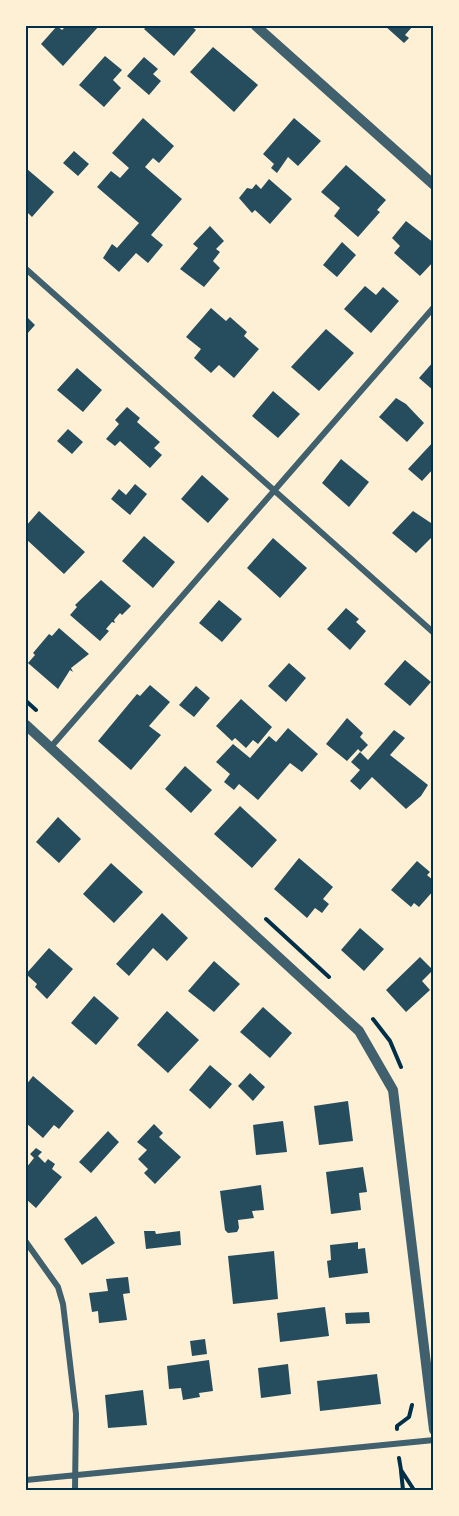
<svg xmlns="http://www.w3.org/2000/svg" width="459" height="1516" viewBox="0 0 459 1516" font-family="Signika,sans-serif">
  <rect width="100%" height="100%" fill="#fdf0d5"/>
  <path fill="#264d5e" d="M57 26 62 30 66 26H99L63 66 41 44Z
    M147 26H191L196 30 174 56 144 29Z
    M385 26H413L405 35 409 38 404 43Z
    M213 47 258 85 234 112 190 72Z
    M105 56 122 70 113 80 121 88 104 107 79 85Z
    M144 57 158 69 153 74 161 81 149 95 127 76Z
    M143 118 174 146 159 163 153 158 145 167 182 199 151 235 163 245 148 263 136 253 119 272 103 258 112 244 117 248 139 223 97 187 111 171 120 178 129 168 112 153Z
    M294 118 321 141 298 166 288 157 277 173 271 168 274 164 263 154Z
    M74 151 89 164 78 176 63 163Z
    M346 165 386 200 377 210 380 212 358 237 334 216 340 208 321 192Z
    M27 169 54 192 32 217 26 211Z
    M269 179 292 199 270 224 255 210 252 213 239 198 247 188 252 189 256 184 261 189Z
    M406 221 434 243V261L420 276 394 253 400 246 392 238Z
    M210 226 224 241 216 249 220 252 213 261 220 268 204 287 180 269 198 248 193 244Z
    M342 242 356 255 337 277 323 265Z
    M365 286 376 295 383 287 399 301 371 333 344 309Z
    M211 308 226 321 230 317 247 332 244 336 259 349 234 378 219 365 211 373 194 358 201 349 186 337Z
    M26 316 35 325 26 335Z
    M326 329 354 353 319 391 291 367Z
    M434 361V391L419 378Z
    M77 368 102 390 83 412 57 390Z
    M273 391 300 414 278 438 252 416Z
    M396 398 406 404 424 423 407 442 379 417Z
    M127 407 140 418 137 422 160 442 154 448 162 455 150 468 120 441 115 446 106 439 119 424 115 420Z
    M68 429 83 442 72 454 57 441Z
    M434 441V468L422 481 408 469Z
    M341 459 369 482 349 507 322 483Z
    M202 475 229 499 208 523 181 499Z
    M135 484 147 494 130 515 111 499 119 489 126 495Z
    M39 511 85 552 64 574 26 539V526Z
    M413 511 434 525V535L416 553 392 533Z
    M144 536 175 562 153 588 122 561Z
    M273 538 307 568 280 598 247 568Z
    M101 580 131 606 122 615 120 613 114 620 115 623 112 622 106 629 109 631 100 641 70 615 77 607 75 605Z
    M219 600 242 619 222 642 199 623Z
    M346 608 359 619 356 622 366 631 350 650 327 629Z
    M59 628 89 654 71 668 73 672 70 670 58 689 28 663 35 655 33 653 49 634 52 636Z
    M405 660 431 682 410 706 384 684Z
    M289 663 306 678 286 702 268 686Z
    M150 685 170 702 149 726 161 735 131 770 98 741 137 694 140 696Z
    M196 686 210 698 194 717 179 705Z
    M241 699 272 727 258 744 253 740 246 748 235 738 232 741 216 726Z
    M347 718 363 733 360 737 368 745 361 752 358 749 347 761 326 744Z
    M288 728 318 754 302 772 290 763 258 800 239 784 234 790 224 782 230 774 216 762 233 744 250 758 269 736 276 742Z
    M394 730 405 738 390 755 428 785 421 796 406 809 372 777 360 790 350 781 360 770 351 762 360 752 368 760Z
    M185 766 212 790 191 813 165 789Z
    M240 806 277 840 252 868 214 834Z
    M58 817 81 839 59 863 36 842Z
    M299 858 333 887 323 899 329 904 322 913 315 908 307 918 274 889Z
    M417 861 430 872 427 875 434 881V890L419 907 414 903 411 907 391 890Z
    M111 863 143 892 114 923 83 894Z
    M162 913 188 938 167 961 153 948 129 976 116 964Z
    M360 928 384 949 364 971 341 950Z
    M49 948 73 969 47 999 35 987 37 984 26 974Z
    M420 957 433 970 422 981 430 990 406 1012 386 990Z
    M214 961 240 984 214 1012 188 991Z
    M94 996 119 1018 96 1045 71 1023Z
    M263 1007 292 1033 270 1058 240 1032Z
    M167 1011 199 1040 168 1073 137 1045Z
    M210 1065 232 1084 210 1109 189 1090Z
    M250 1073 265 1087 253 1101 238 1086Z
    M33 1076 74 1111 59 1129 54 1125 43 1138 26 1123V1085Z
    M348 1101 353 1141 319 1145 314 1106Z
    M283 1121 287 1152 256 1155 253 1125Z
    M154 1124 163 1133 159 1137 181 1157 155 1184 144 1173 148 1169 138 1159 147 1150 137 1142Z
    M108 1131 119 1142 91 1173 79 1162Z
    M36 1148 42 1152 38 1156 45 1163 48 1159 55 1164 52 1169 62 1177 36 1208 26 1199V1168L34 1158 30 1154Z
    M363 1167 367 1192 359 1193 361 1210 331 1214 326 1172Z
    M261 1185 264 1210 252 1211 254 1218 238 1220 239 1228 237 1232 228 1233 225 1230 220 1191Z
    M96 1216 115 1243 82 1265 64 1239Z
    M144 1231H155L156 1234 180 1231 181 1245 146 1249Z
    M358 1242V1249L365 1248 368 1273 329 1278 327 1261 331 1260 330 1245Z
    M274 1251 278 1299 233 1304 228 1256Z
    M128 1277 130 1293 123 1294 127 1320 99 1323 98 1311 92 1312 89 1293 108 1291 106 1279Z
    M325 1307 329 1336 280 1342 277 1313Z
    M369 1312 370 1323 346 1324 345 1313Z
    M205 1339 207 1354 192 1356 190 1341Z
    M209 1360 213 1391 199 1393 200 1397 183 1400 181 1388 169 1389 167 1366Z
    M288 1364 291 1394 261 1398 258 1368Z
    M377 1374 381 1404 320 1411 317 1381Z
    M143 1390 147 1425 108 1428 105 1395Z"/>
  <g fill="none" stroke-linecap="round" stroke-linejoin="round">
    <path stroke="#003049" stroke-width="4" d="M26 701 36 710
      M266 919 329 977
      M373 1019 390 1041 401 1067
      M397 1429V1426L409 1417 412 1405
      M399 1458 401 1470 414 1490
      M401 1471 403 1490"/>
    <path stroke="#3f606c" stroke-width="6" d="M26 269 434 633
      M50 748 434 307
      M26 1242 58 1287 63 1304 76 1414 75 1490
      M26 1480 434 1440"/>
    <path stroke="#3f606c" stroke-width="10" d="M256 26 434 185
      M26 725 359 1031 393 1090 434 1430"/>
  </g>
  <rect width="459" height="1516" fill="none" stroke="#fdf0d5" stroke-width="54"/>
  <rect x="27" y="27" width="405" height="1462" fill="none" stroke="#003049" stroke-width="2"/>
</svg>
